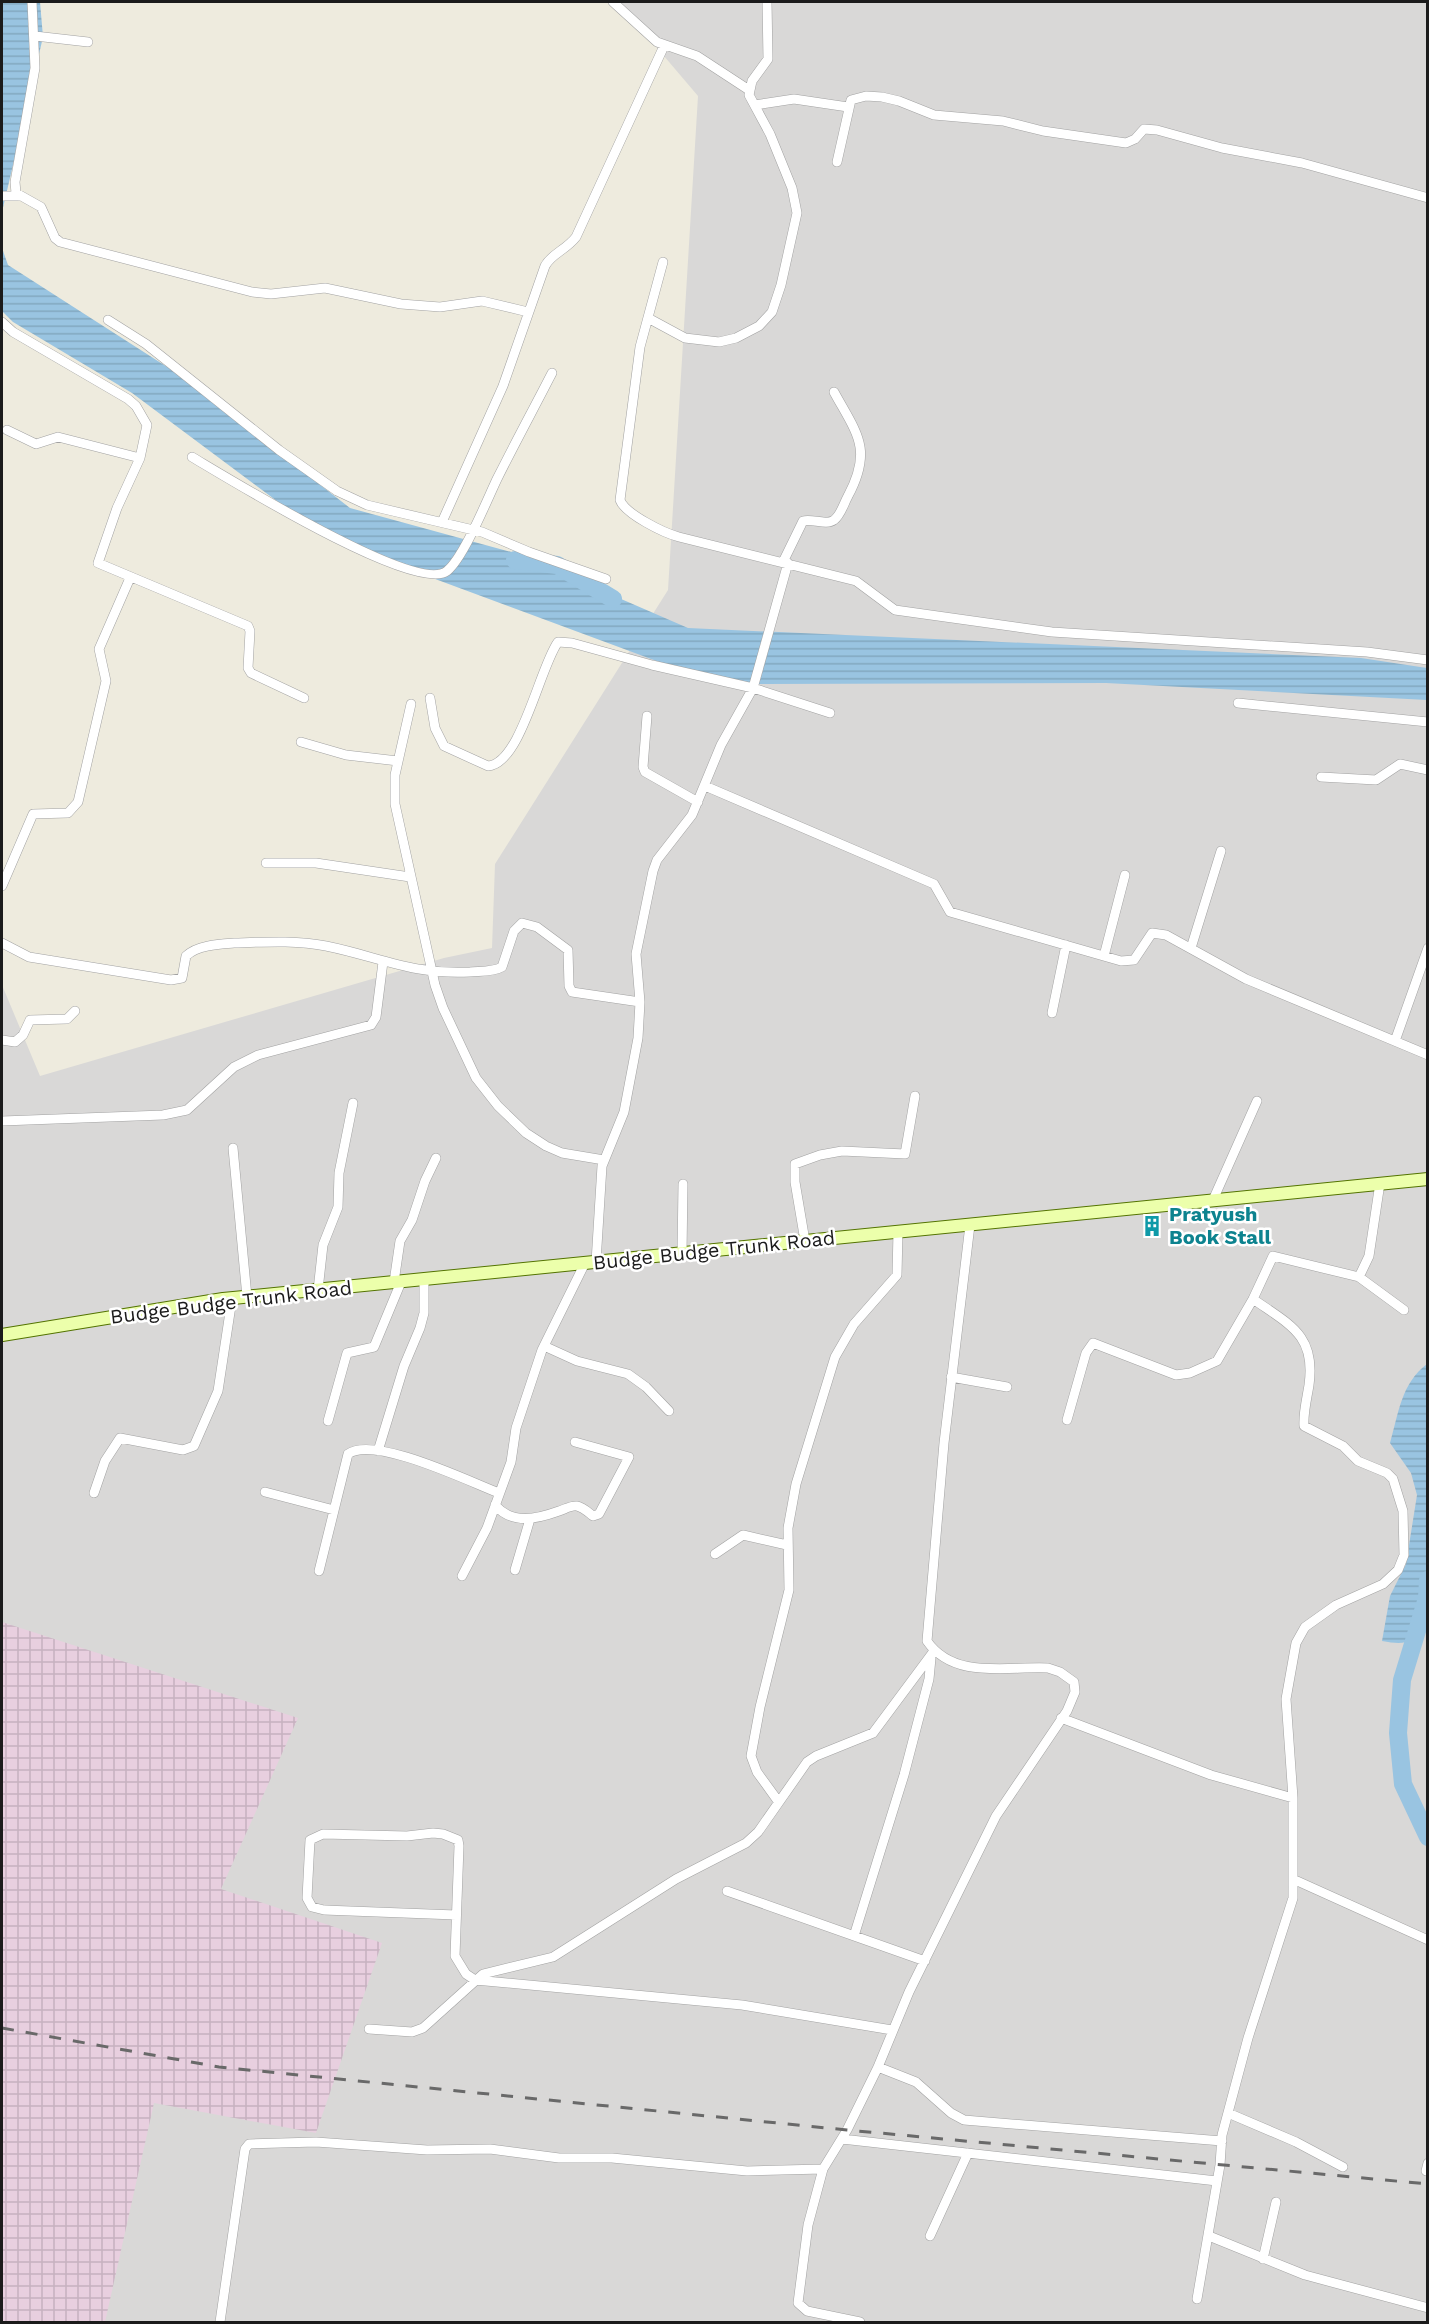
<svg xmlns="http://www.w3.org/2000/svg" width="1429" height="2324" viewBox="0 0 1429 2324" font-family="'Work Sans',sans-serif">
  <defs>
    <pattern id="industrial-grid" width="8" height="8" patternUnits="userSpaceOnUse" patternTransform="scale(1.5)"><rect width="8" height="8" fill="#e8cfdf"/><path d="M0 4h8M4 0v8" fill="none" stroke="#c6b1bf"/></pattern>
    <pattern id="water-rules" width="6" height="5" patternUnits="userSpaceOnUse" patternTransform="scale(1.5)"><rect width="6" height="5" fill="#99c4e1"/><path d="M0 2.5h6" fill="none" stroke="#83a8c0"/></pattern>
  </defs>
  <rect width="100%" height="100%" fill="#eeebde"/>
  <path fill="#d9d8d7" d="M618 2H1427V2322H2V985L40 1076 444 958 492 948 495 864 668 590 698 96Z"/>
  <path fill="url(#industrial-grid)" d="M2 1622 298 1718 221 1889 382 1943 316 2133 154 2103 105 2322H2Z"/>
  <path fill="url(#water-rules)" d="M2 2H40L43 37 2 212Z
    M2 248 8 265 175 372 350 508 515 553 688 628 1361 658 1427 668V700L1106 683 755 684 670 666 338 543 317 531 132 393 13 322 2 311Z
    M1427 1364V1626C1412 1644 1404 1645 1382 1641L1390 1596 1406 1564 1417 1495 1411 1473 1390 1443C1399 1412 1401 1384 1427 1364Z"/>
  <g fill="none" stroke-linecap="round" stroke-linejoin="round">
    <path stroke="#99c4e1" stroke-width="18" d="M515 560 557 565 613 599
      M1428 1580 1427 1598 1402 1680 1398 1733 1403 1784 1428 1837"/>
    <defs>
      <path id="street" d="M32 2 35 68 15 182 16 193 41 207 55 238 60 242 252 292 271 294 325 288 401 304 440 307 482 301 528 312
        M613 2 657 42 697 56 749 90
        M35 36 88 42
        M755 105 794 99 848 107
        M837 162 851 100 866 96 882 97 899 101 934 115 1003 121 1043 131 1126 143 1135 139 1144 129 1157 130 1222 148 1302 163 1428 198
        M2 196H18
        M663 262 640 347 620 500C625 514 664 533 679 537L856 581 895 610 1052 632 1367 652 1428 660
        M648 318 685 338 719 342 736 338 759 326 772 312 781 285 797 213 792 188 770 134 749 95 752 81 768 59 767 2
        M108 320 146 344 279 450 337 491 367 505 482 532 529 552 606 579
        M2 322 13 332 128 399 136 406 147 425 140 458 117 508 98 563 248 626 250 631 248 668 251 673 304 698
        M7 430 36 444 58 437 140 458
        M192 457C226 477 417 595 447 571 464 557 487 500 497 479 515 443 534 408 552 373
        M442 522 503 386 545 266C551 254 566 250 576 237L664 46
        M783 562 803 521C812 518 826 526 834 520 841 515 844 503 848 496 873 449 857 434 834 392
        M430 698 435 728 444 746 488 766C521 764 540 666 558 642L572 643 652 665 753 688 830 713
        M1238 703 1428 722
        M411 704 395 775V804L435 985 443 1008 476 1078 498 1106 526 1133 546 1146 562 1153 604 1160
        M647 716 643 767 645 772 698 802
        M301 742 346 755 398 761
        M1321 777 1376 780 1400 764 1428 770
        M705 786 934 884 950 912 1121 961 1134 960 1152 933 1166 935 1246 979 1428 1055
        M266 863H316L410 877
        M2 886 33 814 68 813 78 802 106 681 99 649 130 578
        M2 943 29 957 171 980 182 978 186 956C197 945 220 944 234 943 265 942 296 940 326 946 380 957 412 975 470 972 481 971 493 972 502 967L514 931 522 923 537 927 568 950 569 986 572 992 640 1002
        M1191 948 1221 851
        M1104 956 1125 875
        M1052 1013 1066 945
        M2 1040 15 1042 23 1035 30 1020 67 1019 75 1011
        M1395 1041 1428 948
        M2 1121 163 1115 187 1110 234 1067 258 1055 371 1025 376 1017 383 962
        M233 1148 247 1297
        M1213 1200 1257 1101
        M805 1241 795 1182V1164L820 1155 842 1151 905 1154 915 1096
        M682 1253 683 1184
        M596 1262 602 1166 624 1112 638 1038 640 1002 636 954 653 871 657 860 692 815 721 745 753 688 788 563
        M1359 1277 1369 1256 1380 1183
        M394 1282 400 1241 412 1220 425 1181 436 1158
        M318 1290 323 1245 338 1207 339 1173 353 1103
        M544 1346 577 1361 628 1374 646 1387 669 1411
        M951 1377 1007 1387
        M1067 1420 1086 1353 1093 1343 1176 1375 1190 1373 1217 1361 1253 1299 1273 1256 1359 1277 1404 1310
        M328 1421 347 1353 374 1347 401 1282
        M378 1451 404 1366 420 1328 424 1313V1279
        M265 1492 334 1510
        M94 1493 105 1461 120 1438 183 1450 194 1446 218 1391 232 1299
        M495 1505C512 1525 537 1519 559 1511 565 1509 572 1505 577 1506 583 1507 589 1513 593 1516L599 1514 629 1457 575 1442
        M715 1554 743 1535 787 1545
        M515 1570 530 1519
        M319 1571 348 1454C374 1435 470 1482 499 1493
        M462 1576 487 1528 511 1462 516 1428 542 1350 585 1263
        M1061 1718 1211 1775 1293 1798
        M778 1801 757 1772 751 1756 760 1707 789 1590 788 1528 796 1484 835 1357 854 1324 897 1275 898 1232
        M1295 1880 1428 1940
        M727 1891 925 1961
        M456 1915 324 1910 312 1907 307 1898 310 1840 323 1834 407 1836 433 1833 443 1834 458 1840 459 1846 455 1956 466 1974 475 1980 742 2005 892 2030
        M854 1936 904 1775 929 1679 931 1658
        M369 2029 412 2032 423 2028 483 1974 553 1957 676 1879 746 1843 758 1832 807 1762 816 1756 873 1733 934 1651
        M878 2067 916 2082 951 2113 964 2120 1222 2141
        M1228 2113 1296 2142 1343 2167
        M842 2139 1217 2181
        M1426 2171 1428 2163
        M930 2236 968 2153
        M1209 2236 1305 2275 1428 2308
        M1263 2259 1276 2202
        M1197 2299 1220 2165 1222 2135 1248 2038 1293 1898V1798L1286 1699 1296 1643 1305 1627 1336 1605 1383 1584 1398 1570 1404 1555 1403 1511 1393 1479 1387 1473 1358 1461 1343 1446 1304 1426C1303 1413 1307 1398 1309 1385 1316 1335 1290 1325 1253 1299
        M220 2322 245 2149 249 2144 316 2142 427 2150 490 2149 559 2158H612L747 2171 823 2169
        M860 2322 807 2311 798 2303 808 2225 823 2169 847 2130 878 2067 909 1992 996 1816 1067 1711 1075 1692 1074 1682 1060 1672 1048 1668C1007 1666 954 1680 927 1641L944 1443 970 1225"/>
      <path id="secondary" d="M2 1335 223 1299 1428 1179"/>
    </defs>
    <use href="#street" stroke="#a2a2a2" stroke-width="10"/>
    <use href="#secondary" stroke="#537300" stroke-width="14"/>
    <use href="#street" stroke="#fff" stroke-width="9"/>
    <use href="#secondary" stroke="#ecffab" stroke-width="12"/>
    <path stroke="#696969" stroke-width="3" stroke-dasharray="12 12" stroke-linecap="butt" d="M2 2028 219 2067 847 2130 1428 2184"/>
  </g>
  <defs>
    <symbol id="building-bare" viewBox="-9 -9 18 18"><path d="M-4-6H4V6H1V3H-1V6H-4ZM-2.5-4.3h1.7v1.8h-1.7ZM.8-4.3h1.7v1.8H.8ZM-2.5-1h1.7V.8h-1.7ZM.8-1h1.7V.8H.8Z" fill="#0f9aa8" stroke="#fff" stroke-width="2.5" paint-order="stroke"/></symbol>
  </defs>
  <g fill-rule="evenodd">
    <use href="#building-bare" x="1137" y="1211" width="30" height="30"/>
  </g>
  <g text-anchor="middle" dominant-baseline="central" stroke-width="5" stroke-linejoin="round" paint-order="stroke">
    <g font-size="20" font-weight="bold" fill="#0d838f" stroke="#fff" text-anchor="start">
      <text x="1169" y="1214">Pratyush<tspan x="1169" dy="23">Book Stall</tspan></text>
    </g>
    <g font-size="20" fill="#1b1b1b" stroke="#fff">
      <text transform="translate(714 1250) rotate(-6)">Budge Budge Trunk Road</text>
      <text transform="translate(231 1302) rotate(-7)">Budge Budge Trunk Road</text>
    </g>
  </g>
  <rect width="1429" height="2324" fill="none" stroke="#1b1b1b" stroke-width="6"/>
</svg>
